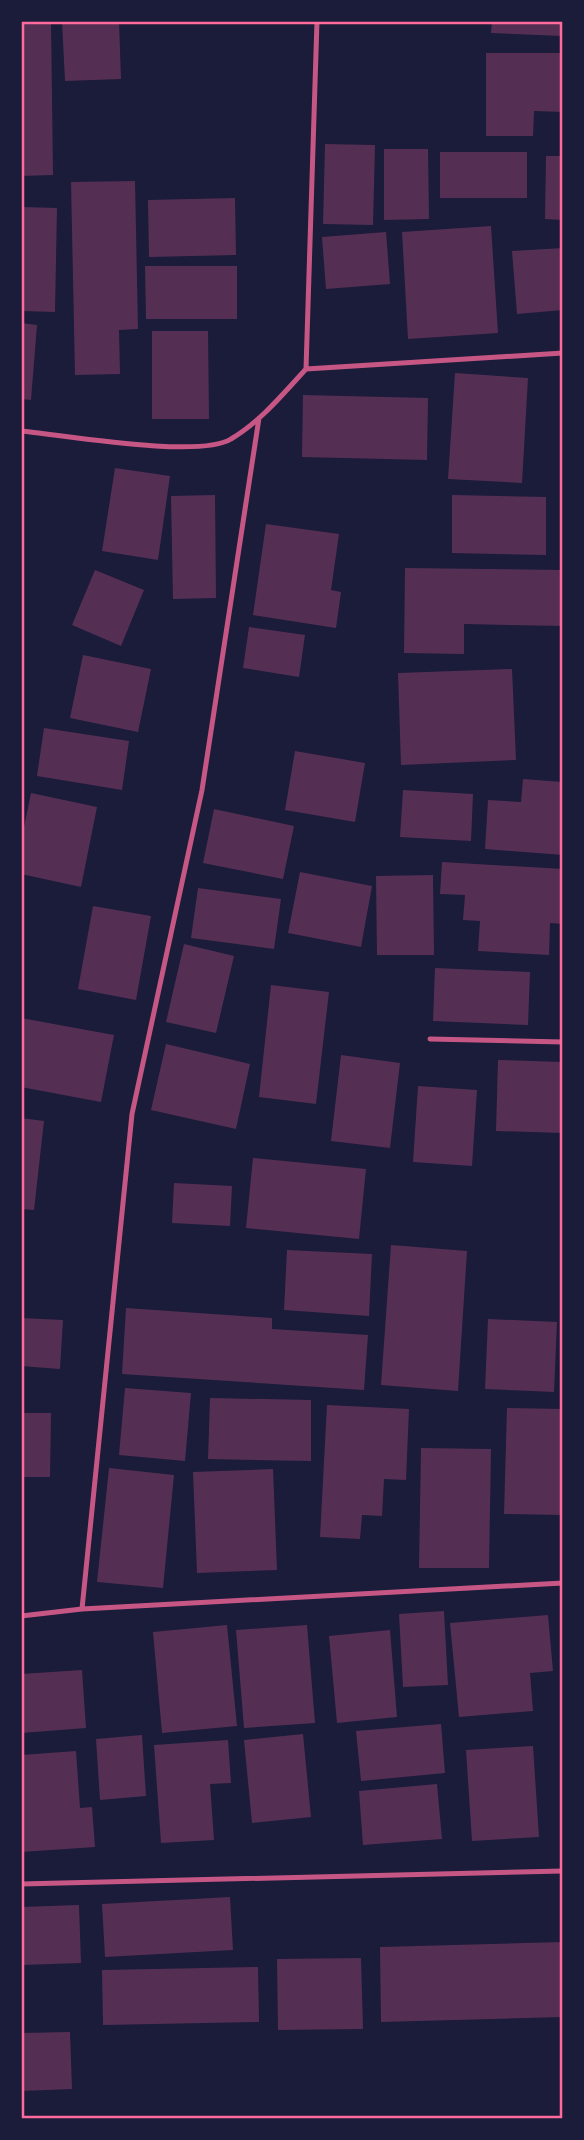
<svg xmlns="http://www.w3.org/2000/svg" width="584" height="2140" viewBox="0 0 584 2140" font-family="'Source Sans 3',sans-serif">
  <rect width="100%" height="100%" fill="#1b1b3a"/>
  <path fill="#542f53" d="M51 21 53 175 21 176V22Z
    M62 21H119L121 79 65 81Z
    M492 21H562V36L491 33Z
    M486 53H563V112L534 111 533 136H486Z
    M325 144 375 145 373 225 323 224Z
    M384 149H428L429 219 384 220Z
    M440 152H527V198H440Z
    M546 156H563V220L545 219Z
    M135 181 138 329 119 330 120 374 75 375 71 182Z
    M235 198 236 255 149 257 148 200Z
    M21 207 57 208 55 312 21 311Z
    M491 226 498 333 408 339 402 232Z
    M386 232 390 284 326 289 322 237Z
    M563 248V310L517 314 512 251Z
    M145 266H237V319H146Z
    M21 323 37 325 31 400 21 399Z
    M152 331H208L209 419H152Z
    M455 373 528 378 522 483 448 479Z
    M303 395 428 398 427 460 302 457Z
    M115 468 170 476 158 560 102 551Z
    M215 495 216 598 173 599 171 496Z
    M452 495 546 497V555L452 553Z
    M266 524 339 534 331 590 341 592 336 628 253 615Z
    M405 568 563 570V626L464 624V654L404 653Z
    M95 570 144 590 121 646 72 625Z
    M249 627 305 635 299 677 243 668Z
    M83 655 151 669 138 732 70 718Z
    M512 669 516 760 401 765 398 673Z
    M44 728 129 741 122 790 37 776Z
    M295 751 365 763 355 822 285 810Z
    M523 779 563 782V855L485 849 488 800 521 802Z
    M403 790 473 794 471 841 400 837Z
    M31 793 97 807 81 887 21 874V842Z
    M214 809 294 826 283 879 203 863Z
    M442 862 563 869V924L550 923 549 955 478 951 480 921 463 920 465 895 440 894Z
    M300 872 372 886 361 947 288 933Z
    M433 875 434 955H377L376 876Z
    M198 888 281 899 274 949 191 938Z
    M93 906 151 916 136 1000 78 989Z
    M184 944 234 956 216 1033 166 1022Z
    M435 968 530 972 528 1025 433 1021Z
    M271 985 329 992 316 1104 259 1097Z
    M21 1018 114 1035 101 1102 21 1087Z
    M166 1044 250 1064 236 1129 151 1110Z
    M341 1055 400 1063 390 1148 331 1141Z
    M498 1060 563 1062V1133L496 1131Z
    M418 1086 477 1090 472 1166 413 1162Z
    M21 1118 44 1121 34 1210 21 1209Z
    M253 1158 366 1169 359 1239 246 1228Z
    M174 1183 232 1186 230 1226 172 1223Z
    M391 1245 467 1251 458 1391 381 1385Z
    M287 1250 372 1254 369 1316 284 1310Z
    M126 1308 272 1318V1329L368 1335 364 1390 122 1374Z
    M21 1318 63 1320 60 1369 21 1366Z
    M488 1319 557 1322 554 1392 485 1389Z
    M125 1388 191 1393 185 1461 119 1455Z
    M210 1398 311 1400V1461L208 1459Z
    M327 1405 409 1409 406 1480 384 1479 382 1516 362 1515 360 1539 320 1537Z
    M507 1408 563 1409V1515L504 1514Z
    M21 1413H51L50 1477H21Z
    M421 1448 491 1449 489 1568H419Z
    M109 1468 174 1475 163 1588 97 1582Z
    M273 1469 277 1570 197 1573 193 1472Z
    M444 1611 448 1685 403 1687 399 1614Z
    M548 1615 553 1671 530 1673 533 1711 459 1717 450 1623Z
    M227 1625 237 1726 162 1733 153 1632Z
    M307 1625 315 1723 244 1728 236 1630Z
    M390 1630 397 1717 337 1723 329 1636Z
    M82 1670 86 1728 21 1733V1674Z
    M441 1724 445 1773 361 1781 356 1731Z
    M303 1734 311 1817 252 1823 244 1740Z
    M142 1735 146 1796 100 1800 96 1739Z
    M228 1740 231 1783 210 1784 214 1840 161 1843 154 1745Z
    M533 1746 539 1837 472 1841 466 1750Z
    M76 1751 80 1808 92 1807 95 1847 21 1852V1755Z
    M437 1784 442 1839 363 1845 359 1791Z
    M230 1897 233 1950 105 1957 102 1904Z
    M79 1905 81 1963 21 1965V1907Z
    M563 1942V2017L381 2022 380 1947Z
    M361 1958 363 2029 278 2030 277 1959Z
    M258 1967 259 2022 103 2025 102 1970Z
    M70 2032 72 2089 21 2091V2033Z"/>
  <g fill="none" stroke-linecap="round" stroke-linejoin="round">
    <path stroke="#c65784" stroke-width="5" d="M306 369 317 21
      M21 431C63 435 199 459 231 439 260 422 283 394 306 369L563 353
      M430 1039 563 1042
      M82 1609 563 1583
      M21 1616 82 1609 132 1114 202 790 259 418
      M21 1884 563 1871"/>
  </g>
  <rect width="584" height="2140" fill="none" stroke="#1b1b3a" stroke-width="46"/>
  <rect x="23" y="23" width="538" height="2094" fill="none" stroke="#ff6b9d" stroke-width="2.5"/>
</svg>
